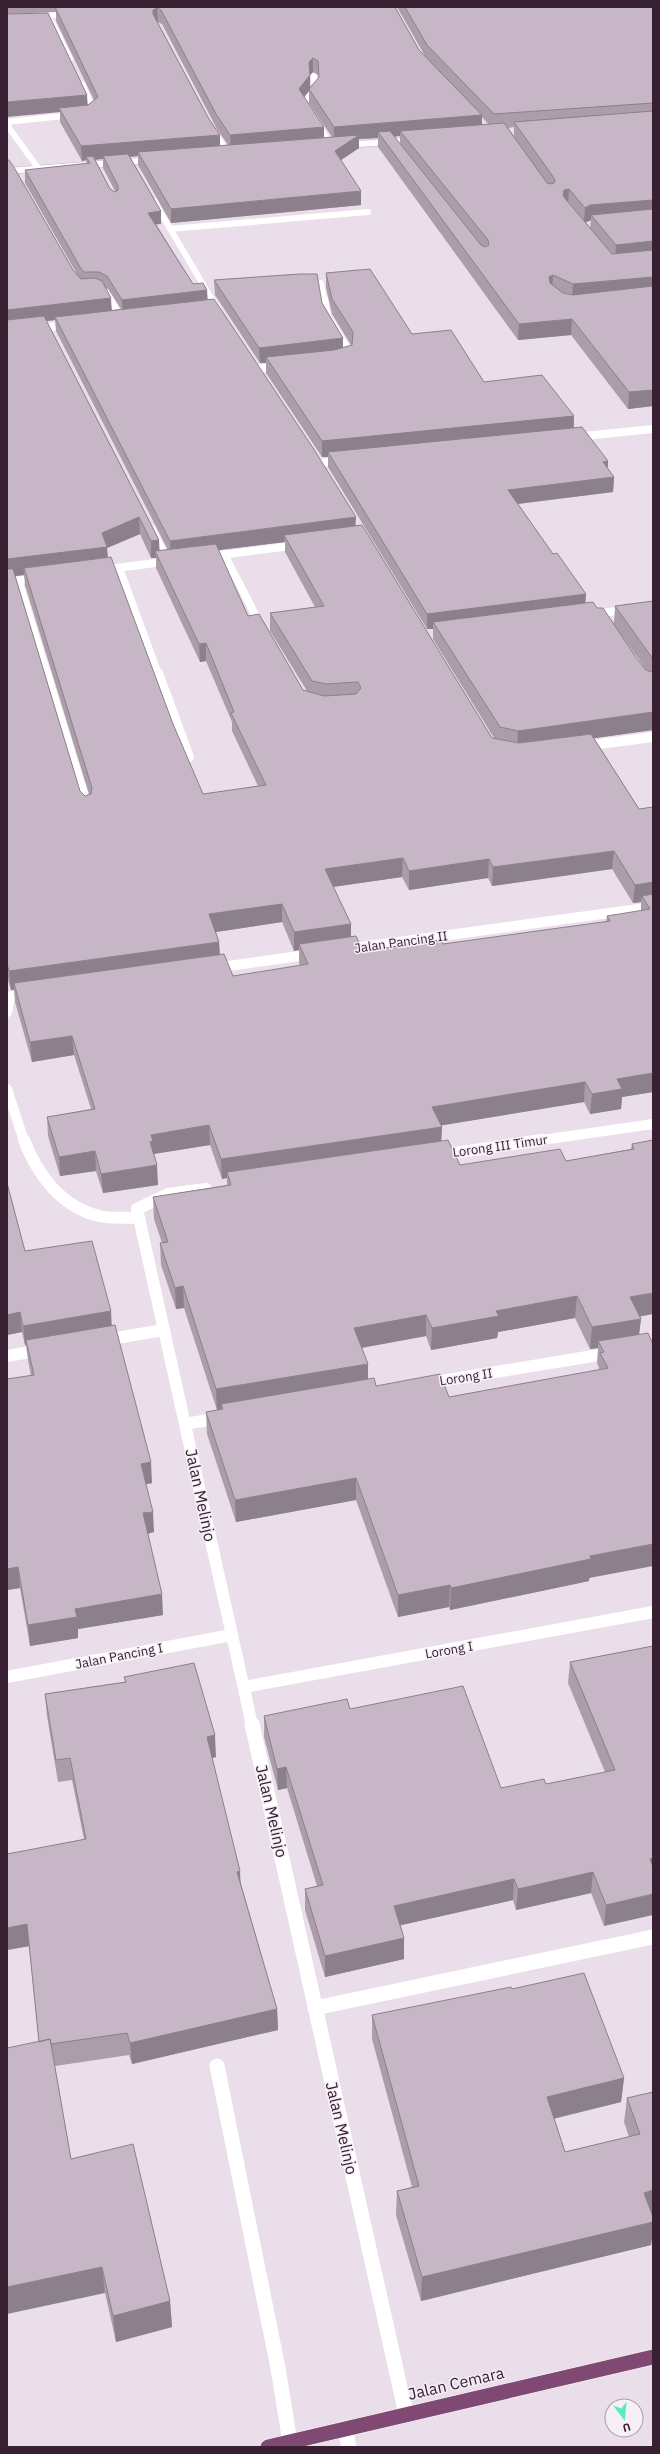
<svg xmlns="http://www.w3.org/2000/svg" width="660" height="2454" viewBox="0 0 660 2454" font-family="'IBM Plex Sans',sans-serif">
  <rect width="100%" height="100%" fill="#e9dee9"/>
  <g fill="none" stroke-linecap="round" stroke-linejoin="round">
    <defs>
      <path id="secondary" d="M345 145 415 140
        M7 171 152 160"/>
      <path id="trunk" d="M268 2447 653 2357"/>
    </defs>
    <use href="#secondary" stroke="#c9b2c6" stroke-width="7"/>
    <use href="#trunk" stroke="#fff" stroke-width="16"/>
    <path stroke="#fff" stroke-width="6" d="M39 22H52L70 59
      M314 76 315 91 303 102 332 146
      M7 122 92 113 94 111 82 84
      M7 125 38 168"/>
    <path stroke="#fff" stroke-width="15" d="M217 2066 278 2368 290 2442"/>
    <path stroke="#fff" stroke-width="6" d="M7 18 70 14
      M212 129 228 153
      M154 201 212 300
      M170 229 368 212
      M304 283H321L324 300
      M102 289 107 292 111 300"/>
    <path stroke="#fff" stroke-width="8" d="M110 299 120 319
      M211 299 219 312
      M324 299 327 316 348 350 349 355 344 359
      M7 331 70 325
      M256 369 280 366
      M574 437 653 429
      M319 463 343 461
      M152 530 168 562
      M224 554 262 628
      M206 557 298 545
      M119 568 158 674
      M101 570 171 561
      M18 580 47 674
      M7 582 38 578
      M592 614 653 607"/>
    <path stroke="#fff" stroke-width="10" d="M46 673 87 807
      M158 673 189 757
      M584 746 653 737
      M347 949 653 907
      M214 968 314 954
      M7 997 28 994
      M7 1012 10 997
      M7 1089 24 1141
      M535 1141 653 1124"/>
    <path stroke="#fff" stroke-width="12" d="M24 1140C37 1174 61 1207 99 1216 112 1219 126 1217 139 1218
      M440 1155 542 1140
      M206 1189 168 1194 137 1209 252 1725
      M104 1340 164 1330
      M7 1356 42 1350
      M429 1383 611 1353
      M185 1424 220 1418
      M7 1677 232 1635
      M244 1687 653 1612"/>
    <path stroke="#fff" stroke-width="15" d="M252 1724 406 2414
      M315 2008 653 1937
      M345 2429 349 2447"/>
    <use href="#secondary" stroke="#fff" stroke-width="6"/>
    <use href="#trunk" stroke="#804973" stroke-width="15"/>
  </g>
  <path fill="#ab9daa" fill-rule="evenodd" d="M7 7H395L419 50 425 56 397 7H653V406L628 409 571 335 518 340 378 147V138L359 139V148L341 160 361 205 171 223 138 165V156L130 157 161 211V224H156L193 284 208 300 355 526 492 738H494L433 639V629H427L328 467V457H322L266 373V363H260L215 295 214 280 322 303 343 338V348L351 345 332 314 326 288V273L412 334 484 382 574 416V428L608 461V469L614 477 613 492 518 504 553 554 586 594 585 603 597 608 614 623 615 606 653 601V730L594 738 639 809 653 807V1092L622 1097 621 1109 590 1114 584 1102 441 1125 442 1127 441 1141 460 1165 566 1161 631 1149 632 1144 653 1140 639 1317 641 1319 639 1335 589 1581 450 1610 449 1607 398 1617 356 1500 236 1522 207 1434 206 1412 217 1410 184 1308 176 1309 161 1265 160 1243H162L154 1219 153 1197 227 1185V1178L222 1179 210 1145 154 1154 158 1185 103 1193 96 1171 60 1176 48 1136 47 1117 91 1109 74 1055 32 1062 15 1002 14 990H11L7 977V160L73 270 78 276 25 183V170L87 164 86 160 82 161 60 122V112L7 14 88 105 94 100 56 21V12L7 14ZM157 22 162 24 217 129 228 145 220 146ZM313 72 318 75 319 78 310 87V75ZM309 91V103L332 137 324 138 304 97ZM482 117 488 124H482ZM514 127V136L508 128ZM400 136V145L394 137ZM103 159V168L115 191V192L110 189 95 160ZM591 220 590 228 586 222 589 221ZM105 288 108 289 121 309 112 310ZM55 320 56 331 168 550 159 551V540L46 321ZM140 534 151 558H156V568L200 662 206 661 232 722V731L258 786 203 794 173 724 108 557 107 548ZM285 542V552L315 607 270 613V631L307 691 303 690 248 616 218 550ZM24 575 25 585 89 794 85 796 80 791 15 576ZM617 629 647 671 646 670 637 659ZM612 869 633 903 641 902V911L607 916 606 922 443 944 363 951 351 937V924L333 887 402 877 409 890 488 878 492 886ZM282 922 294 951 299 950V963L300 966 233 976 220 955 219 942 216 932ZM575 1318 590 1349 598 1348 597 1363 599 1368V1370L449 1397 376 1386 368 1379 362 1348 426 1336 431 1350 497 1338 498 1332Z
    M7 1183 25 1251 112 1325 152 1483 146 1484 154 1532 148 1534 163 1615 78 1629V1638L30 1646 20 1588 7 1590V1379L31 1376 28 1360 26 1345H25L22 1332 7 1335Z
    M653 1646 604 1926 591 1893 516 1910 513 1900 400 1925 404 1938V1959L325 1977 305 1910V1889L317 1886 287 1788 278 1790 264 1737V1716L350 1709 501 1788 546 1784 605 1772 568 1683 570 1662Z
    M124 1677 216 1757 212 1758 241 1884 277 2009 278 2030 132 2064 129 2055 55 2066 71 2159 170 2301 172 2327 116 2342 105 2293 39 2042 29 1946 7 1950 84 1839 72 1780 58 1782 47 1716 45 1694 125 1682Z
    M512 1989 624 2078 621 2102 554 2118 565 2152 629 2137 624 2122 627 2098 653 2092 651 2245 421 2301 396 2215 397 2191 412 2187 372 2039V2015Z"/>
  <path fill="#8b808b" d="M157 8 158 22 154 24 153 10Z
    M313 58V72L310 75V89H309V91L299 103V89L309 62Z
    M87 95 88 109 59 108 60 112 7 117V102Z
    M482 115V130L400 131V136L382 137 378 132V138L359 139V148L335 164 334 127Z
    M324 127V142L231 149 230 135Z
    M220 135V150L138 152V156L104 159 103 156V159L88 160 86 157V160L82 161 81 146Z
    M569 189 568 204 563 205 564 190Z
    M361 191V205L171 223V209Z
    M653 200V215H591V220L589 221 584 223 585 208 590 205Z
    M161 211V224L149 225 148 213Z
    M653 241V257L615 260 616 245Z
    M553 275 552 291 548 293 549 277Z
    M653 277V287L572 300 573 284Z
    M207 290 208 304 123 313 122 300Z
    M111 298 112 314 55 317V320L7 326V310Z
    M572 319 571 335 518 340 519 324Z
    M343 338V353L266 357V363H260L259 348Z
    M653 390V406L628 409 629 392Z
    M574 416 573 432 328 452V457H322V441Z
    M608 461 607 476 603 462Z
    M614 477 613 492 507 505 508 490Z
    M139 517 140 534 107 548 108 564 24 568V575L7 577V559L102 533Z
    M356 517 355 533 284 535 285 542 171 556 170 541Z
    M159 540 160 557 155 551 156 558H151V541Z
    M586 594 585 610 433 622V629H427V614Z
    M206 643V661L200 662 199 644Z
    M653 712V730L517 749 518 731Z
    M614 851 612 869 492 886 493 867Z
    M403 858 402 877 325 888V869Z
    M489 859 488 878 409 890V871Z
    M653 882V896H642L641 902 633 903 635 885Z
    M282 904V922L209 933V914Z
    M351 924V943L299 944V950L294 951V932Z
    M219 942 220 961 14 983V990H11L9 971Z
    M72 1036 74 1055 32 1062 30 1042Z
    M653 1073V1092L622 1097 621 1109 590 1114 592 1094 617 1079Z
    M585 1082 584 1102 432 1127V1107Z
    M209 1125 210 1145 153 1154 150 1142 151 1135Z
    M442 1127 441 1147 227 1172V1178L222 1179 221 1159Z
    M95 1151 96 1171 60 1176 59 1157Z
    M157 1165 158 1185 103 1193 101 1174Z
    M183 1286 184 1308 176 1309 175 1288Z
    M653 1293V1314L628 1319 630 1297Z
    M577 1296 575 1318 498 1332 497 1338 431 1350 432 1328 496 1311Z
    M111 1311 112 1331 26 1340V1345H25L23 1326Z
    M20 1312 22 1332 7 1335V1315Z
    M426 1315V1336L354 1349V1328Z
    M641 1319 638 1341H598V1348L590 1349 592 1327Z
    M368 1364V1386L221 1404V1410L217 1411 216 1389Z
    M151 1462 152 1483 142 1485 141 1464Z
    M356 1478V1500L236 1522 235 1500Z
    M153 1512 154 1532 144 1534 143 1513Z
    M653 1544V1566L589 1578V1581L450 1610 451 1588 590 1556Z
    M18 1567 20 1588 7 1590V1569Z
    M450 1585 449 1607 398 1617V1595Z
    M162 1594 163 1615 78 1629V1638L30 1646 28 1625 75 1609Z
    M215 1735 216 1757 208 1759 207 1737Z
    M286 1767 287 1788 278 1790 277 1769Z
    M653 1858V1878L650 1859Z
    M240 1871 241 1893 237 1872Z
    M593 1872 591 1893 516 1910 518 1889Z
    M514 1879 513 1900 393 1927 394 1906Z
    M653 1894V1915L604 1926 606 1905Z
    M27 1924 30 1946 7 1950V1928Z
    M404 1938V1959L325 1977V1956Z
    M277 2009 278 2030 132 2064 130 2043Z
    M624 2078 621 2102 545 2121 547 2097Z
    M653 2190V2213L641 2216 644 2193Z
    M653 2222V2233L651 2245 421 2301 422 2277Z
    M102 2267 105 2293 7 2314V2287Z
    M170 2301 172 2327 116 2342 113 2316Z"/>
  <path fill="#c7b7c6" stroke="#8b808b" d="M55 7H395L419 50 482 115 334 127 309 89 319 77 318 61 313 58 309 62 310 75 299 89 324 127 230 135 216 114 161 10 157 8 153 10V14L209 119 220 135 81 146 59 108 88 105 98 97Z
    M405 7H653V103L494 114 427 45Z
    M48 13 87 95 7 102V14Z
    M653 111V200L590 205 585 208 569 189 564 190 563 196 612 254 653 250V277L573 284 553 275 549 277 550 283 563 293 573 295 653 286V390L629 392 572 319 519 324 378 132 390 131 481 245 485 247 489 245 488 240 400 131 504 123 547 183 552 184 555 182 554 178 514 122Z
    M359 135 335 151 361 191 171 209 138 152Z
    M128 154 161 211 148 213 193 284 203 283 207 290 122 300 107 276 99 272H84L80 267 25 170 90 163 86 157 93 156 110 189 115 192 118 190V186L103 156Z
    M7 160H9L15 169 73 270 81 279 95 278 102 281 111 298 7 310Z
    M653 209V241L616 245 591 215Z
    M370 269 412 334 451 330 484 382 542 375 574 416 322 441 266 357 334 350 352 345 353 332 332 299 326 273Z
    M300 274H317L322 303 343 338 259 348 214 280Z
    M214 299 315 451 356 517 170 541 55 317Z
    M44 316 159 540 151 541 139 517 102 533 107 547 7 559V320Z
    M582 427 608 461 603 462 614 477 508 490 553 554 557 553 586 594 427 614 328 452Z
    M362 525 492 738 519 743 591 734 639 809 653 807V882L635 885 614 851 493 867 489 859 409 871 403 858 325 869 351 924 294 932 282 904 209 914 219 942 9 971 7 964V569H13L80 791 85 796 91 794 92 788 24 568 111 557 173 724 203 794 266 785 231 713 234 712 206 643 199 644 155 551 216 544 248 616 259 614 303 690 324 696 356 694 361 688 358 682 326 684 312 681 270 613 324 606 284 535Z
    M653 601V659L615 606Z
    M593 602 597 608H603L637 659 646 670 651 672 653 671V712L518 731 500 727 433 622Z
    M653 894V1073L617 1079 622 1089 592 1094 585 1082 432 1107 442 1127 221 1159 209 1125 151 1135 153 1141 150 1142 157 1165 101 1174 95 1151 59 1157 47 1117 95 1109 72 1036 30 1042 14 983 224 954 233 976 308 964 299 944 356 936 363 951 440 940 443 944 610 921 607 916 650 909 642 896Z
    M448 1140 460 1165 560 1149 566 1161 634 1149 632 1144 653 1140V1293L630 1297 641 1319 592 1327 577 1296 496 1311 499 1316 432 1328 426 1315 354 1328 368 1364 216 1389 183 1286 175 1288 160 1243 168 1242 153 1197 231 1185 227 1172Z
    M7 1183 25 1251 92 1241 111 1311 23 1326 20 1312 7 1315Z
    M115 1325 151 1462 141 1464 153 1512 143 1513 162 1594 75 1609 77 1617 28 1625 18 1567 7 1569V1379L34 1375 26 1340Z
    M648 1333 653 1344V1544L590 1556 591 1559 451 1588 450 1585 398 1595 356 1478 235 1500 206 1412 223 1409 221 1404 374 1378 376 1386 440 1374 449 1397 608 1368 600 1353 604 1352 598 1341Z
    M653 1646V1858L650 1859 653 1867V1894L606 1905 593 1872 518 1889 514 1879 394 1906 404 1938 325 1956 305 1889 323 1885 286 1767 277 1769 264 1716 347 1699 350 1709 463 1686 501 1788 544 1779 546 1784 615 1770 570 1662Z
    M194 1663 215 1735 207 1737 240 1871 237 1872 277 2009 130 2043 127 2033 51 2044 50 2039 39 2042 27 1924 7 1928V1854L86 1839 70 1758 56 1760 45 1694 126 1682 124 1677Z
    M584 1973 624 2078 547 2097 565 2152 640 2134 627 2098 653 2092V2190L644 2193 653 2217V2222L422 2277 397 2191 419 2186 372 2015 511 1987 512 1989Z
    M50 2039 71 2159 133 2144 170 2301 113 2316 102 2267 7 2287V2048Z"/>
  <g text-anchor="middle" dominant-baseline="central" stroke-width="3" stroke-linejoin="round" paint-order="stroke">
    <g font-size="13" fill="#382033" stroke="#f6eff6">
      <text transform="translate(401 942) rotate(-8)">Jalan Pancing II</text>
      <text transform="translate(500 1146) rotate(-8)">Lorong III Timur</text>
      <text transform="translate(466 1377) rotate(-9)">Lorong II</text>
      <text transform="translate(449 1650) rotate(-10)">Lorong I</text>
      <text transform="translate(119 1656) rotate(-11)">Jalan Pancing I</text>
    </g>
    <g font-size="16" fill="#382033" stroke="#f6eff6">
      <text transform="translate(201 1495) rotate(78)">Jalan Melinjo</text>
      <text transform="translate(272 1811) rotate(77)">Jalan Melinjo</text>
      <text transform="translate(342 2128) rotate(77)">Jalan Melinjo</text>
      <text transform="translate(456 2383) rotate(-13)">Jalan Cemara</text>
    </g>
  </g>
  <rect width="660" height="2454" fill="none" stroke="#382033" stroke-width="16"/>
  <g transform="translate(624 2418) rotate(164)"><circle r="19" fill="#f6eff6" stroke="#aa9ca8"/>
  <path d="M0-3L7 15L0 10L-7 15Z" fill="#59ecc4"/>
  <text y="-6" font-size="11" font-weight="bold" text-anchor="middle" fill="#382033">U</text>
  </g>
</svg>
